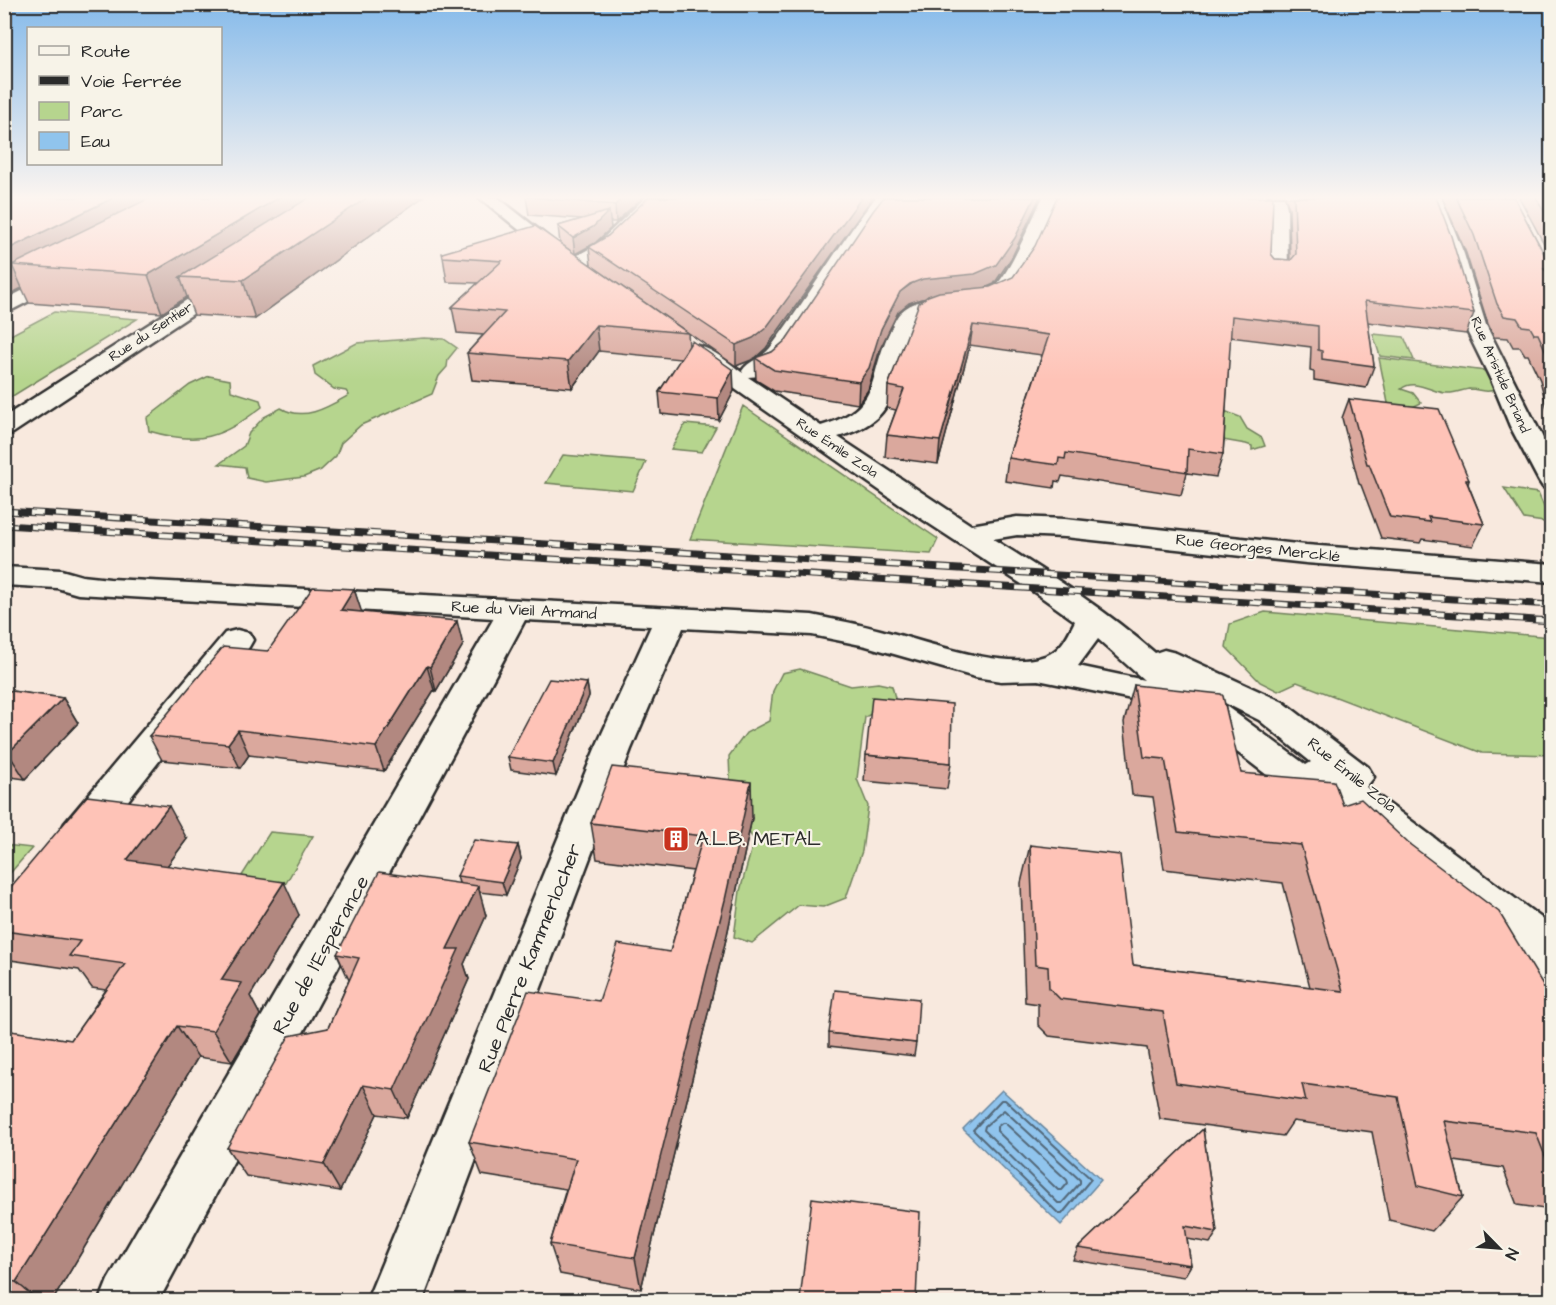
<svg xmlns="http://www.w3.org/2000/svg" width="1556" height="1305" viewBox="0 0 1556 1305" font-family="'Architects Daughter',sans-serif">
  <rect width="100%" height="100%" fill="#f8e9de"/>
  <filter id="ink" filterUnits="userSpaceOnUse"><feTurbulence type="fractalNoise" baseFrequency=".0167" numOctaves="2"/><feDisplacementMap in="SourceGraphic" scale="12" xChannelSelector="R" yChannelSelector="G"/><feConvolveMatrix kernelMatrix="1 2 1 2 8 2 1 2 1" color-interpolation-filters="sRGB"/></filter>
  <g filter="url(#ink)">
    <path fill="#b6d58e" stroke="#70805c" stroke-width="1.5" d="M54 312 137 319 11 397H5V338Z
      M1373 334 1404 337 1414 360 1380 356Z
      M424 338 444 339 457 348 448 359 447 367 439 376 432 394 361 425 341 443 336 456 321 470 304 477 266 482 247 478 245 467 219 464 244 446 249 433 264 417 281 408C304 422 328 407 349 395L346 391 334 389 315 375 313 366 357 343Z
      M1379 358 1486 371 1497 389C1486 394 1480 389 1469 389 1462 390 1454 394 1446 393 1431 392 1415 378 1401 389L1413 393 1421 403 1408 409 1389 408Z
      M209 376 230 380 231 391 260 400 262 407C221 438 200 446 149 431L147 418 190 385Z
      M743 406 938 539 931 554 690 539Z
      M1211 410 1227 412 1240 417 1247 429 1262 438 1265 446 1252 450V446L1246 444 1194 435Z
      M685 424 716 427 702 452 671 449Z
      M563 455 646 462 633 491 546 483Z
      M1504 488 1538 493 1551 523 1524 519Z
      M1265 612 1551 637V755L1482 753 1297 682 1278 691 1260 682 1226 647 1230 624Z
      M800 669 851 686 878 683 892 686 895 698 881 709 865 717 857 779 868 806 862 851 846 898 823 907 799 905 752 943 734 937 740 891 754 840 731 804 729 756 746 733 769 721 773 691 782 673Z
      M270 832 313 836 282 890 236 885Z
      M5 845 32 848 5 879 4 845Z"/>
    <path fill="#90c4ed" stroke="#68879f" stroke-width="1.5" d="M1002 1090 1101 1180 1061 1225 963 1129Z"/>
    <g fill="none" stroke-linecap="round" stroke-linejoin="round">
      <path stroke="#536879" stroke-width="2" d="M1001 1100H1005L1091 1179 1062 1214H1059L973 1130Z
        M1004 1110 1080 1180V1183L1062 1203H1058L984 1130 985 1126Z
        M1002 1123H1005L1067 1180 1068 1183 1062 1190H1058L997 1131V1127Z"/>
      <defs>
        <path id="minor" d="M479 197H497L571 255 569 259H555Z
          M646 197H664C650 216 593 274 569 268L567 264 569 260 596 245Z
          M876 197H893L870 227 784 360 761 376 748 377 821 426C882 408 867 380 889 333 892 327 895 318 900 313 925 287 972 307 995 286 1010 273 1033 217 1043 197H1059C1048 221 1028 279 1009 295 985 316 937 298 917 320 912 324 910 334 907 340 887 390 902 418 838 437L971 525 1017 517 1065 519 1306 545 1552 564V582L1306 563 1065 537 1017 535 993 539C1049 574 1105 609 1155 653L1164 650 1176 653 1283 702 1368 767 1374 777 1366 787 1552 926V993C1521 982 1488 969 1473 939L1480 926 1485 924 1347 814 1333 819 1319 815 1181 709 1038 680 1001 681 975 677 866 646 812 635 683 628 631 749 423 1300H367L595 749 651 626 525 620 159 1300H100L108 1280 494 618 78 594 57 588 4 585V567L61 570 82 576 110 579 812 615C836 620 860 624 884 631 924 641 1002 670 1042 657 1060 652 1067 637 1075 621L1040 596 899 504 688 356 685 351 688 346C707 342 728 363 743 373L742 371C748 361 762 358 770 348 807 299 838 245 876 197ZM1098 639 1144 680 1078 666ZM1215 698 1259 720 1311 762 1306 765Z
          M1268 197H1284L1287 208 1288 273 1285 277H1271L1268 273 1271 208Z
          M1425 197H1441L1464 254 1486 325 1552 456V489L1543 487 1539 481 1510 426 1491 380 1464 325 1446 254Z
          M65 269 72 271 75 275 72 279 4 314V300Z
          M228 276 235 278 238 282 235 286 13 433 4 435V417L221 278Z
          M237 630 249 633 253 640 249 647 93 845 79 849 65 845 59 834 65 823 225 633Z"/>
      </defs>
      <use href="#minor" stroke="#2b2b2b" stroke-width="5"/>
      <use href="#minor" fill="#f7f3e8" fill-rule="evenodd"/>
      <defs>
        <path id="rail" d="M4 511 1552 605
          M4 525 1552 621"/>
      </defs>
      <use href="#rail" stroke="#2b2b2b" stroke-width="7"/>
      <use href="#rail" stroke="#f7f3e8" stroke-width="4.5" stroke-dasharray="13" stroke-linecap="butt"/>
    </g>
    <path fill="#daa89d" stroke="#2b2b2b" stroke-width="1.5" d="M4 197H423L255 319 194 315 187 297 162 313 29 303 22 288 4 297Z
      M526 197H643L616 222H610L611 228 595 243 575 254 688 333 689 346 734 391 719 420 661 414 659 392 681 359 599 351 572 388 472 380 467 353 483 335 457 333 452 307 478 283 447 282 443 257 571 251 560 243 558 226 582 219 529 215Z
      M649 197H873L766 348 754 359 736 366 591 265 589 247 608 236Z
      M884 197H1040L1012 257 994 284 987 287 1271 254 1275 259 1290 260 1289 208 1285 197H1436L1474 313 1466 334 1368 322 1374 366 1366 388 1314 380V372L1310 371 1311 347 1230 337 1223 454 1216 477 1187 473 1181 495 1062 476 1060 482 1055 481 1054 488 1005 481 1008 458 1042 355 970 345 938 464 885 457 887 435 896 410 887 408 888 386 925 298 921 299 909 303 898 312 880 349 868 390 858 404 774 391 756 380 755 358 772 352 786 340Z
      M1442 197H1514L1551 267V272L1550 276 1551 278V424L1540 380 1528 355H1525L1520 347H1513L1508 338 1494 337 1488 324 1466 253Z
      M1519 197H1551V257Z
      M1349 399 1469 480 1468 484 1484 524 1473 546 1422 539 1420 543 1381 538 1361 485 1359 484 1342 418Z
      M354 589 361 612 463 645 436 691 434 690 384 771 249 755 240 768 162 760 149 736Z
      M587 683 589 696 556 776 511 770 508 757Z
      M1134 685 1241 773 1343 805 1551 998V1210L1517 1205 1503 1168 1454 1161 1463 1197 1432 1231 1389 1220 1372 1132 1293 1121 1283 1136 1160 1119 1147 1048 1049 1036 1038 1025V1004L1025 1002 1021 883 1030 845 1133 965 1310 987 1283 883 1164 869 1153 797 1132 795 1124 722Z
      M4 690 63 698 78 723 25 779 4 776Z
      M866 755 951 763 947 789 864 781Z
      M752 818 727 935 641 1289 560 1274 550 1244 566 1189 482 1175 469 1142 599 1001 670 952 693 871 597 859 591 823Z
      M187 839 167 866 299 915 250 996 260 1015 232 1062 198 1057 53 1300H4V1030L71 1040 106 990 92 988 79 970 4 959V895Z
      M518 845 521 859 506 895 479 892 486 916 464 964 469 979 407 1118 377 1114 340 1191 246 1176 227 1148 328 1028 349 980 337 954 459 883 457 876Z
      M829 1033 916 1043 914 1056 829 1046Z
      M1203 1129 1217 1232 1210 1243 1187 1239 1191 1265 1184 1277 1073 1260 1078 1248Z"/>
    <path fill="#b28880" stroke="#2b2b2b" stroke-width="1.5" d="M115 197H198L12 265 22 288 4 297V251Z
      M280 197H343L180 277 187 297 162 313 148 275Z
      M368 197H423L255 319 243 280Z
      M623 197H643L616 222 615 205Z
      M862 197H873L766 348 754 359 736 366V345Z
      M1035 197H1040L1012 257 994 284 973 293 921 299 909 303 898 312 880 349 868 390 858 404 859 382 881 329 900 292Z
      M609 211 611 228 595 243 575 254 573 238Z
      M596 325 599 351 572 388 568 361Z
      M973 325 970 345 938 464 940 441Z
      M733 370 734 391 719 420 718 398Z
      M354 589 362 613 341 610Z
      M457 621 463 645 436 691 430 667Z
      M427 666 434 690 384 771 376 747Z
      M587 683 589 696 556 776 553 763Z
      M63 698 78 723 25 779 8 753Z
      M238 730 249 755 240 768 228 744Z
      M751 782 752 818 727 935 641 1289 635 1258Z
      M169 806 187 839 147 893 127 860Z
      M518 845 521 859 506 895 502 882Z
      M284 882 299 915 250 996 260 1015 232 1062 213 1031 221 980Z
      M478 886 486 916 464 964 469 979 407 1118 394 1090 447 949Z
      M177 1026 198 1057 53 1300H38L16 1282Z
      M363 1085 377 1114 340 1191 324 1164Z"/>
    <path fill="#fec3b7" stroke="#2b2b2b" stroke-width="1.5" d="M4 197H115L4 251Z
      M152 197H280L148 275 12 265Z
      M310 197H368L243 280 180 277Z
      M526 197H623L615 205Z
      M649 197H862L766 328 753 338 736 345 589 247 608 236Z
      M884 197H1035L1015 238 996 265 975 274 923 279 910 284 900 292 881 329 869 368 859 382 774 370 755 358 772 352 786 340 873 211Z
      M1057 197H1273L1271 254 1275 259 1291 260 1296 254 1294 197H1436L1451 236 1474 313 1365 301 1374 366 1322 359V351L1318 350V326L1232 316 1223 454 1188 449 1187 472 1066 453 1065 459 1059 458 1058 465 1008 458 1049 335 973 325 940 441 887 435 904 389 888 386 919 303 928 296 939 292 990 287 1013 277 1035 246Z
      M1456 197H1514L1551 267V269H1544L1551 278V363L1538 334H1534L1530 327 1522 326 1517 318 1504 316 1497 304 1474 235Z
      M1536 197H1551V224Z
      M609 211 593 227 573 238 558 226Z
      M535 226 688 333 596 325 568 361 467 353 505 312 452 307 502 261 443 257 442 253Z
      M692 341 733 370 718 398 659 392Z
      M1349 399 1439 409 1469 480H1466L1484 524 1428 517 1430 522 1390 517 1369 464H1367Z
      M313 587 354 589 341 610 457 621 430 667 427 666 376 747 238 730 228 744 149 736 223 647 268 651Z
      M549 679 587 683 553 763 508 757Z
      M1134 685 1221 694 1223 696 1241 773 1334 781 1343 805 1361 799 1408 843 1499 912 1551 998V1171L1536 1133 1444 1121 1463 1197 1418 1186 1398 1097 1302 1084 1306 1101 1176 1083 1163 1012 1060 999 1049 988 1048 967 1035 965 1030 845 1120 855 1133 965 1343 991 1301 845 1178 832 1165 759 1144 757Z
      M4 690 63 698 8 753H4Z
      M872 697 952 704 951 763 866 755Z
      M612 767 751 782 725 900 635 1258 550 1244 576 1159 469 1142 528 991 599 1001 618 944 670 952 703 836 591 823Z
      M87 796 169 806 127 860 284 882 221 980 242 983 213 1031 177 1026 16 1282 4 1280V1030L71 1040 125 964 69 956 80 941 4 931V895Z
      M474 840 518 845 502 882 457 876Z
      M379 872 478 886 447 949H459L394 1090 363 1085 324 1164 227 1148 289 1036 328 1028 359 958 337 954Z
      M835 990 919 999 916 1043 829 1033Z
      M1203 1129 1217 1232 1185 1226 1191 1265 1078 1248Z
      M812 1198 920 1212 916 1300H800Z
      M417 1297 433 1300H416Z"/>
  </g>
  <linearGradient id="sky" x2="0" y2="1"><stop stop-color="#85baea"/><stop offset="0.52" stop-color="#fcf5f0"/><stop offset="1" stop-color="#fcf5f0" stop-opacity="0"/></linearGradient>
  <rect width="1556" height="380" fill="url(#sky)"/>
  <defs>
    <symbol id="building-square" viewBox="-11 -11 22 22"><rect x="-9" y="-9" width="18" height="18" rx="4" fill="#c8321e" stroke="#f7f3e8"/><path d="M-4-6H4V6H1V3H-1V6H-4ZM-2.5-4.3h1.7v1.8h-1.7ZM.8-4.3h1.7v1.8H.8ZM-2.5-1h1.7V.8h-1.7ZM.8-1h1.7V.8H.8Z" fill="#fff"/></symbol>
  </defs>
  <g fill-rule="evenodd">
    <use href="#building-square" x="661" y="824" width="30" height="30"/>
  </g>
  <g text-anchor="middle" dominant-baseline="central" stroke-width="4.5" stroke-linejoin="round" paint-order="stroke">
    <g font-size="14" fill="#2b2b2b" stroke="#f7f3e8">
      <text transform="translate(151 332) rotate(-33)">Rue du Sentier</text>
      <text transform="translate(1500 375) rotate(66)">Rue Aristide Briand</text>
      <text transform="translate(837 448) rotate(34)">Rue Émile Zola</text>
    </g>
    <g font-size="16" fill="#2b2b2b" stroke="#f7f3e8">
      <text transform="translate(1258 548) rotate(6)">Rue Georges Mercklé</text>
      <text transform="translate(524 610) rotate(3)">Rue du Vieil Armand</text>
      <text transform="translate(1352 775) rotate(39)">Rue Émile Zola</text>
    </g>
    <g font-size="20" fill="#2b2b2b" stroke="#f7f3e8" text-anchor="start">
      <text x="696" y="839">A.L.B. METAL</text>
    </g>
    <g font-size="20" fill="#2b2b2b" stroke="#f7f3e8">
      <text transform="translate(321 955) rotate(-61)">Rue de l'Espérance</text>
      <text transform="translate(530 958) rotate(-68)">Rue PIerre Kammerlocher</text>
    </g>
  </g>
  <rect width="1556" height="1305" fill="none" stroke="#f7f3e8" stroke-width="24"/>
  <rect x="12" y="12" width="1532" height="1281" fill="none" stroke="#2b2b2b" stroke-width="2" filter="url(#ink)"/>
  <rect x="27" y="27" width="195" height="138" fill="#f7f3e8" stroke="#a5a39c" stroke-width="1.5"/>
  <rect x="39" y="46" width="30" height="9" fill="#f7f3e8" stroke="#a5a39c" stroke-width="1.5"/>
  <text x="81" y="57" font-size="18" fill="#2b2b2b">Route</text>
  <rect x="39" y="76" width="30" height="9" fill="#2b2b2b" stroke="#a5a39c" stroke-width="1.5"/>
  <text x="81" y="87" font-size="18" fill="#2b2b2b">Voie ferrée</text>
  <rect x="39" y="102" width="30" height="18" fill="#b6d58e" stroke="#a5a39c" stroke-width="1.5"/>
  <text x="81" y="117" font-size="18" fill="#2b2b2b">Parc</text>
  <rect x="39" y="132" width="30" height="18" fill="#90c4ed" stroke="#a5a39c" stroke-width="1.5"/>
  <text x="81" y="147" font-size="18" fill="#2b2b2b">Eau</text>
  <g transform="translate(1499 1248) rotate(115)" stroke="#f7f3e8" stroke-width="4.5" paint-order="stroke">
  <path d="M0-4.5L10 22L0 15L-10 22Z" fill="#2b2b2b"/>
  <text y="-9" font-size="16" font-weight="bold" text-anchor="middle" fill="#2b2b2b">N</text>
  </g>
</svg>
